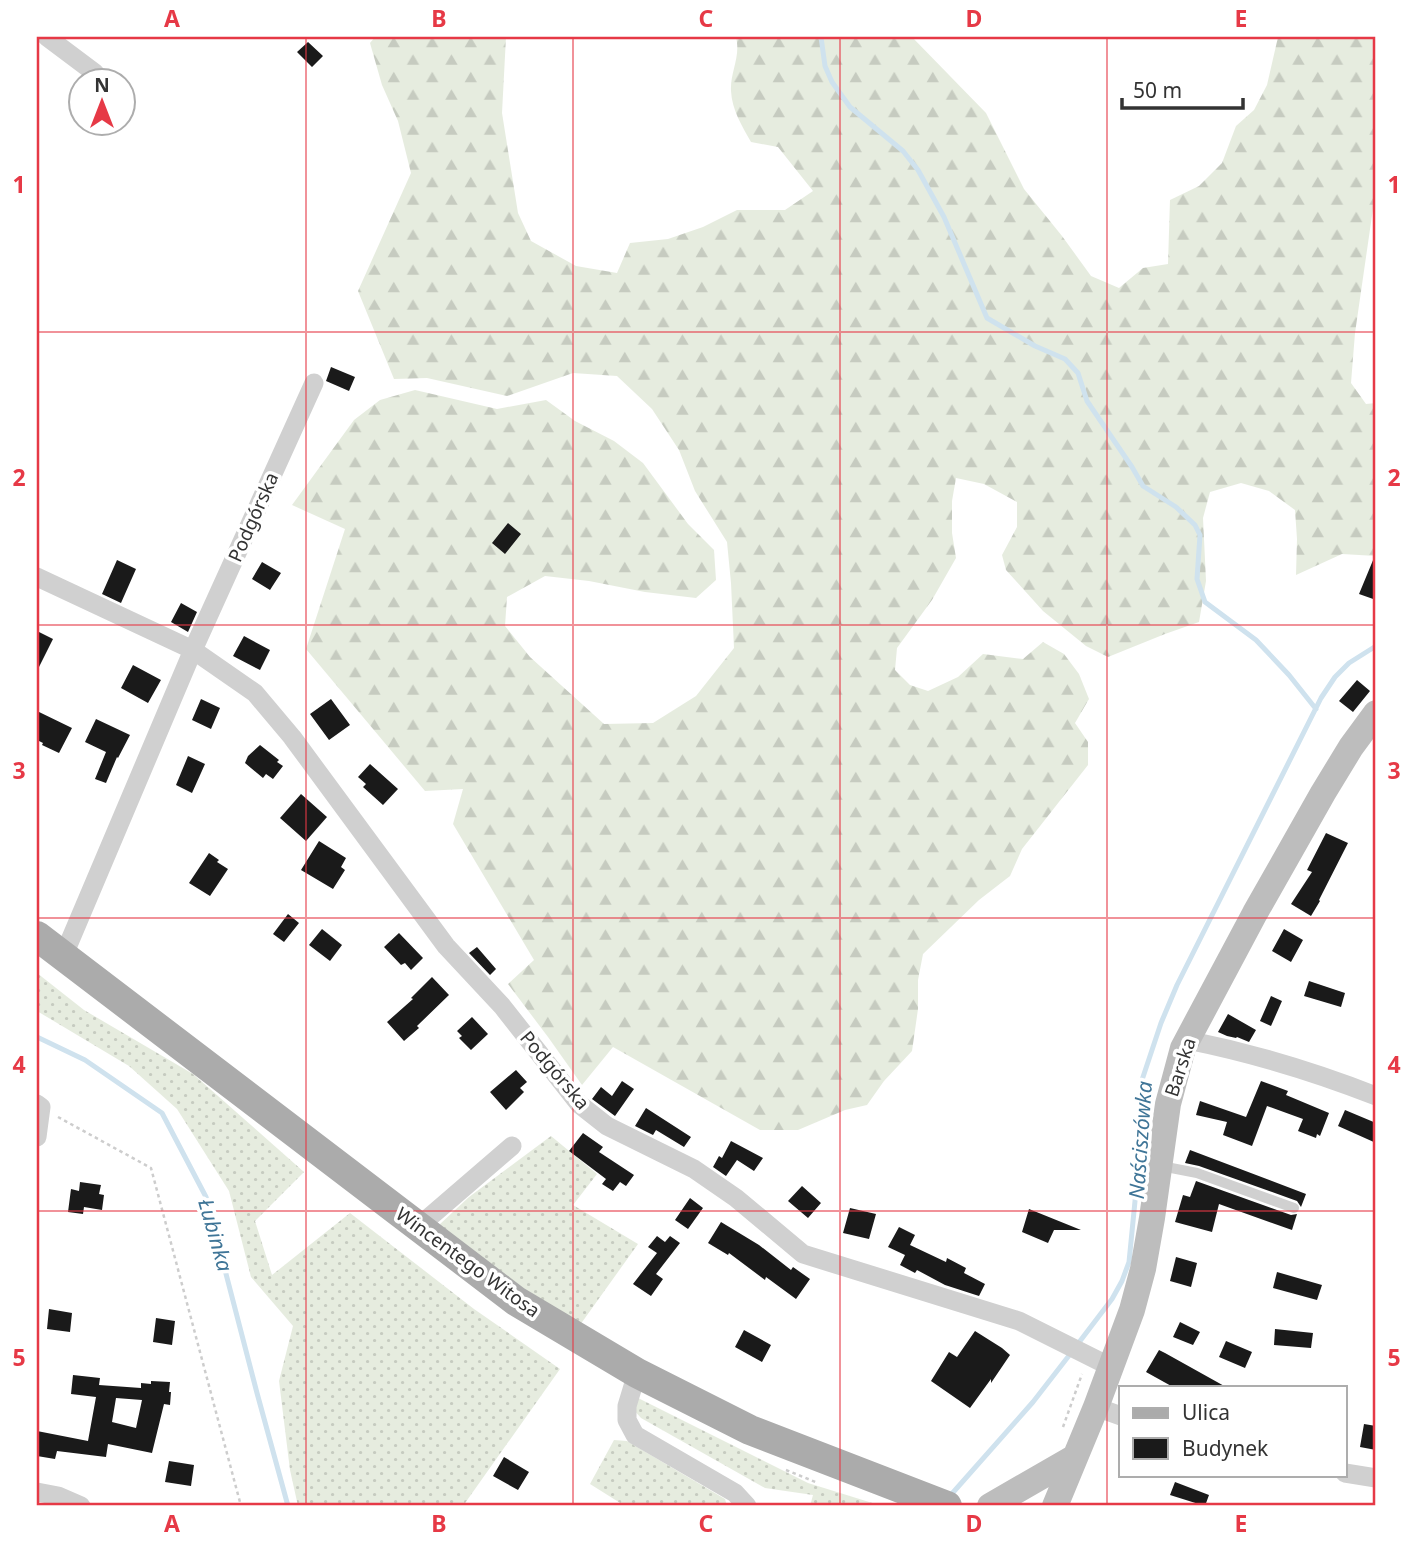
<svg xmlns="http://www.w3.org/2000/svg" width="1413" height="1543" viewBox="0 0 1413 1543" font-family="'Noto Sans',sans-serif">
  <defs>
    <pattern id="grass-dots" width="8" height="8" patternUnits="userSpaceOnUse" patternTransform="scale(1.75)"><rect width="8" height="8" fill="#e6ecdf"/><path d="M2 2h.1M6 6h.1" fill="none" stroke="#c6cbc0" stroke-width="1.8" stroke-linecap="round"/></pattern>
    <pattern id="forest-firs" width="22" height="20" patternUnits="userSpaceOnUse" patternTransform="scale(1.75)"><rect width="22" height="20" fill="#e6ecdf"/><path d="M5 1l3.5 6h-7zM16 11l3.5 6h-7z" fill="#c6cbc0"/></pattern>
  </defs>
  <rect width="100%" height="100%" fill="#fff"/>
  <path fill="url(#grass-dots)" d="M37 973 84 1010 193 1074 304 1172 255 1221 272 1275 350 1213 474 1309 560 1369 463 1506H298L290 1470 279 1381 293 1326 251 1277 229 1191 177 1109 129 1066 37 1011Z
    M551 1136 597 1174 573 1205 638 1244 580 1325 515 1288 439 1225 469 1197Z
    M638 1398 808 1483 882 1506H810L813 1495 765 1488 641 1418 632 1408Z
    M614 1440 627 1441 725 1499 727 1506H625L590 1484Z"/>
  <path fill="url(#forest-firs)" d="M375 37H506L502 113 518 213 531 241 576 266 617 273 630 243 668 239 703 227 737 210H785L813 191 778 147 751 142C742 126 732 110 731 91 730 72 741 57 736 37H912L986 113 1024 189 1062 236 1091 276 1119 288 1143 268 1168 264 1170 200 1199 186 1222 163 1236 126 1254 110 1267 85 1278 37H1376V188L1355 333 1351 383 1366 404 1376 403V556L1342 554 1296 575 1297 539 1295 510 1269 491 1241 483 1210 492 1203 518 1206 581 1199 622 1165 634 1108 657 1086 646 1043 611 1006 570 1002 555 1017 527V502L984 484 956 478 952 501V533L956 558 932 600 897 648 895 670 910 685 928 691 958 677 983 654 1023 659 1043 642 1064 654 1079 674 1089 699 1075 723 1088 742V765L1022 849 1010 876 979 900 923 954 918 980V1009L912 1051 884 1081 867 1105 845 1110 798 1130H760L613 1047 582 1085 548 1037 508 984 534 960 453 824 463 789 425 791 306 649 345 529 292 505 354 420 380 400 415 390 497 409 546 400 575 421 614 441 643 463 688 524 714 550 716 580 696 598 645 592 589 581 545 576 507 597 505 626 530 657 604 724 653 723 696 696 734 648 731 583 727 542 695 491 679 450 652 409 617 376 573 373 507 396 427 378 394 379 358 291 411 173 398 121 382 85 370 43Z"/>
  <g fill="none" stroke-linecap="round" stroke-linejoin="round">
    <path stroke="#cfe2ee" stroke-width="5" d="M821 37 825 66 832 82 850 107 903 151 918 170 944 217 987 318 1035 346 1065 359 1078 373 1087 401 1132 467 1143 486 1176 507 1195 525 1200 535 1197 579 1205 602 1256 640 1289 675 1316 709
      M37 1037 85 1060 162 1113 206 1197 257 1393 288 1506
      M1077 1345 1112 1299 1122 1281 1129 1262 1137 1181 1141 1083 1161 1023 1177 985 1321 698 1335 677 1349 663 1376 646
      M949 1497 1033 1402 1071 1353
      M1374 1506 1376 1501"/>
  </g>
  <path fill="#1a1a1a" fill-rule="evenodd" d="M308 42 323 56 312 67 297 52Z
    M331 367 355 377 349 391 326 381Z
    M508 523 521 534 505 554 492 543Z
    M1376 553V600L1359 594Z
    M117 560 136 569 121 603 102 594Z
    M262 562 281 573 270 590 252 579Z
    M181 603 197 612 188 632 171 622Z
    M37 631 53 639 37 671Z
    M244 636 270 650 260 670 233 656Z
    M133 665 161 680 148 703 121 688Z
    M1357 680 1370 691 1353 712 1339 701Z
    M201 699 220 708 211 729 192 720Z
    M331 699 350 725 329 740 310 714Z
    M37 711 72 728 59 753 42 745 43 743 37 740Z
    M96 719 130 735 118 758 117 757 106 783 95 779 106 752 85 742Z
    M260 745 279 760 277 762 283 766 273 779 266 774 263 778 245 763 248 756Z
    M188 756 205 764 192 793 176 785Z
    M370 764 398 789 383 805 363 787 366 784 358 777Z
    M301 794 327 817 306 841 280 818Z
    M1326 833 1348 843 1319 900 1320 901 1311 916 1291 904 1312 872 1307 870Z
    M319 841 346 858 341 867 345 870 333 889 301 870Z
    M209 853 219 860 217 862 228 869 210 896 189 883Z
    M288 914 299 923 284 942 273 934Z
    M322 929 342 945 330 961 309 945Z
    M1284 929 1303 940 1291 962 1272 951Z
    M399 933 423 958 411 970 405 963 401 965 384 947Z
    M477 947 496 969 490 975 469 953Z
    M432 977 449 995 417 1026 419 1028 404 1041 387 1022 413 999 411 998Z
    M1309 981 1345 993 1341 1007 1304 996Z
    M1271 996 1282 1001 1271 1026 1260 1021Z
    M1228 1014 1256 1030 1249 1042 1237 1037 1236 1038 1227 1036 1218 1032Z
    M472 1017 488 1034 471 1050 459 1038 462 1036 457 1031Z
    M516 1070 527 1082 520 1088 524 1092 506 1110 490 1092Z
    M622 1081 634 1089 615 1116 592 1099 601 1087 612 1096Z
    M1261 1081 1288 1091 1286 1095 1329 1113 1320 1136 1317 1134 1316 1138 1298 1131 1303 1119 1267 1106 1252 1146 1223 1135 1227 1122 1196 1115 1200 1101 1246 1117Z
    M646 1108 691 1137 684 1147 656 1130 653 1135 635 1126Z
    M1345 1110 1376 1123V1143L1338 1126Z
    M583 1133 603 1147 599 1152 634 1175 626 1186 620 1182 613 1191 602 1184 606 1179 569 1151Z
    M731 1141 763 1158 754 1171 737 1160 726 1176 713 1167 719 1156 722 1158Z
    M1190 1150 1306 1194 1301 1207 1297 1201 1199 1166 1185 1163Z
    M1196 1181 1291 1215 1297 1214 1292 1230 1219 1204 1212 1232 1175 1222 1183 1195 1190 1197Z
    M80 1182 101 1185 99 1194 104 1195 102 1210 84 1207 83 1214 68 1212 71 1189 79 1191Z
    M802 1186 821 1203 808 1218 788 1201Z
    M690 1198 703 1208 688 1229 675 1220Z
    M850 1208 876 1214 869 1239 843 1233Z
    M1029 1209 1081 1230H1054L1048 1243 1022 1232Z
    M721 1222 759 1245 791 1270 793 1267 810 1279 796 1299 766 1277 765 1280 729 1253 728 1255 708 1243Z
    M899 1227 915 1235 910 1245 946 1262 947 1258 966 1268 964 1273 985 1284 979 1296 945 1285 917 1270 915 1273 900 1265 905 1255 888 1247Z
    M657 1236 665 1242 670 1236 680 1243 656 1274 663 1279 651 1296 633 1284 657 1253 648 1247Z
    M1176 1257 1197 1263 1191 1287 1170 1281Z
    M1277 1272 1322 1285 1317 1300 1273 1288Z
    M49 1309 72 1313 70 1332 47 1329Z
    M156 1318 175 1321 172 1345 153 1342Z
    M1180 1322 1200 1332 1193 1345 1173 1337Z
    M1275 1329 1313 1333 1311 1348 1274 1345Z
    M744 1330 771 1345 762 1362 735 1347Z
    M975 1331 1002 1348 1010 1355 991 1383V1379L970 1408 931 1381 949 1352 957 1357Z
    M1226 1341 1252 1352 1245 1368 1219 1357Z
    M1159 1350 1165 1353 1226 1387H1173L1146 1372Z
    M73 1375 100 1378 99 1385 141 1388V1383L151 1384V1381L170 1382 169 1392H171L170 1405 164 1404 152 1453 108 1444 106 1457 57 1451 55 1459 37 1456V1431L88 1441 96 1397 71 1394ZM116 1398 142 1400 136 1428 112 1422Z
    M1364 1424 1376 1426V1450L1360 1447Z
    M504 1457 529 1472 518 1490 493 1476Z
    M169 1461 194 1465 191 1486 165 1482Z
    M1175 1482 1209 1495 1205 1506 1170 1495Z"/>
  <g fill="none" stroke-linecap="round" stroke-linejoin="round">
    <path stroke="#cdcdcd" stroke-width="2.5" stroke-dasharray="3.5 3.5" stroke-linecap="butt" d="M58 1117 151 1168 241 1506
      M1063 1427 1082 1374
      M786 1470 818 1483"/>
    <path stroke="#d0d0d0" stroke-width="10" d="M1161 1166 1197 1173 1294 1208"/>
    <path stroke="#d0d0d0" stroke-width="19" d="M47 37 95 73
      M37 577 193 650 255 693 292 737 446 946 502 1006 579 1104 607 1126 694 1169 736 1198 803 1254 1019 1321 1111 1367
      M63 957 193 650 314 383
      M1187 1040C1252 1053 1315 1072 1376 1096
      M37 1104 41 1107 37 1137
      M418 1227 512 1146
      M637 1373 627 1406V1420L635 1435 735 1493 747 1506
      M1096 1407 1121 1416
      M1345 1473 1376 1478
      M37 1492 58 1496 81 1506"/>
    <path stroke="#bdbdbd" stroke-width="26" d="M990 1506 1075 1457
      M1055 1506 1096 1407 1132 1310 1143 1269 1152 1218 1168 1104 1183 1048 1255 913 1323 793 1351 747 1376 713"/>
    <path stroke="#ababab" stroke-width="30" d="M37 936 516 1301 637 1373 750 1430 947 1506"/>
  </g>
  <path fill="none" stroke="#e63946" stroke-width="2" stroke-opacity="0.55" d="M306 37V1506M573 37V1506M840 37V1506M1107 37V1506M37 332H1376M37 625H1376M37 918H1376M37 1211H1376"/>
  <g text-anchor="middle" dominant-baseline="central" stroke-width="7" stroke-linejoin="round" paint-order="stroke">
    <g font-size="19" fill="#333" stroke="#fff">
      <text transform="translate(253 517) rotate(-66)">Podgórska</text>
      <text transform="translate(1180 1067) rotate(-72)">Barska</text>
      <text transform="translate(555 1070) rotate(50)">Podgórska</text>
      <text transform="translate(468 1262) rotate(36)">Wincentego Witosa</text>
    </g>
    <g font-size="21" font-style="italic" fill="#3f7597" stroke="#fff">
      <text transform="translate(1140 1140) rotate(-86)">Naściszówka</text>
      <text transform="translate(216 1235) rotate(74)">Łubinka</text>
    </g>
  </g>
  <rect width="1413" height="1543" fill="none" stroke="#ffffff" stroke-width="77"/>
  <rect x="1119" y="1386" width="228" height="91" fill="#ffffff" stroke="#adadad" stroke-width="2"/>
  <rect x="1133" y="1408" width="35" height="10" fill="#ababab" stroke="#adadad" stroke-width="2"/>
  <text x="1182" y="1420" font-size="21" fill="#333333">Ulica</text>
  <rect x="1133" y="1438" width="35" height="21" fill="#1a1a1a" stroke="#adadad" stroke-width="2"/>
  <text x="1182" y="1456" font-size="21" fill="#333333">Budynek</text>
  <g transform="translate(102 102)"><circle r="33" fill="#ffffff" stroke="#adadad" stroke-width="2"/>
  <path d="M0-5L12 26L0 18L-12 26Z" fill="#e63946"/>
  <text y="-10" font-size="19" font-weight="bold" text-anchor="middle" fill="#333333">N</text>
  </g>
  <path d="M1122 98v10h121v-10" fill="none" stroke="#333333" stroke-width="3.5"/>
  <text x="1133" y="98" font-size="21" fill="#333333" stroke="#ffffff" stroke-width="5" paint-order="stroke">50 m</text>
  <rect x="38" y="38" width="1336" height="1466" fill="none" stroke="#e63946" stroke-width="2.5"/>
  <g font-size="23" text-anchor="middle" font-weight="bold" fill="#e63946">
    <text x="172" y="27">A</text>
    <text x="439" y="27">B</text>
    <text x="706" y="27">C</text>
    <text x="974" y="27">D</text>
    <text x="1241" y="27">E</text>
    <text x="19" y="193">1</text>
    <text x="1394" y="193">1</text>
    <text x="19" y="486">2</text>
    <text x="1394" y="486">2</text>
    <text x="19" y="779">3</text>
    <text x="1394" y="779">3</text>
    <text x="19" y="1073">4</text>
    <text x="1394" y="1073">4</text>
    <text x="19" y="1366">5</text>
    <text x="1394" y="1366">5</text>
    <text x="172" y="1532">A</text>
    <text x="439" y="1532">B</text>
    <text x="706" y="1532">C</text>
    <text x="974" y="1532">D</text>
    <text x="1241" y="1532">E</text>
  </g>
</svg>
